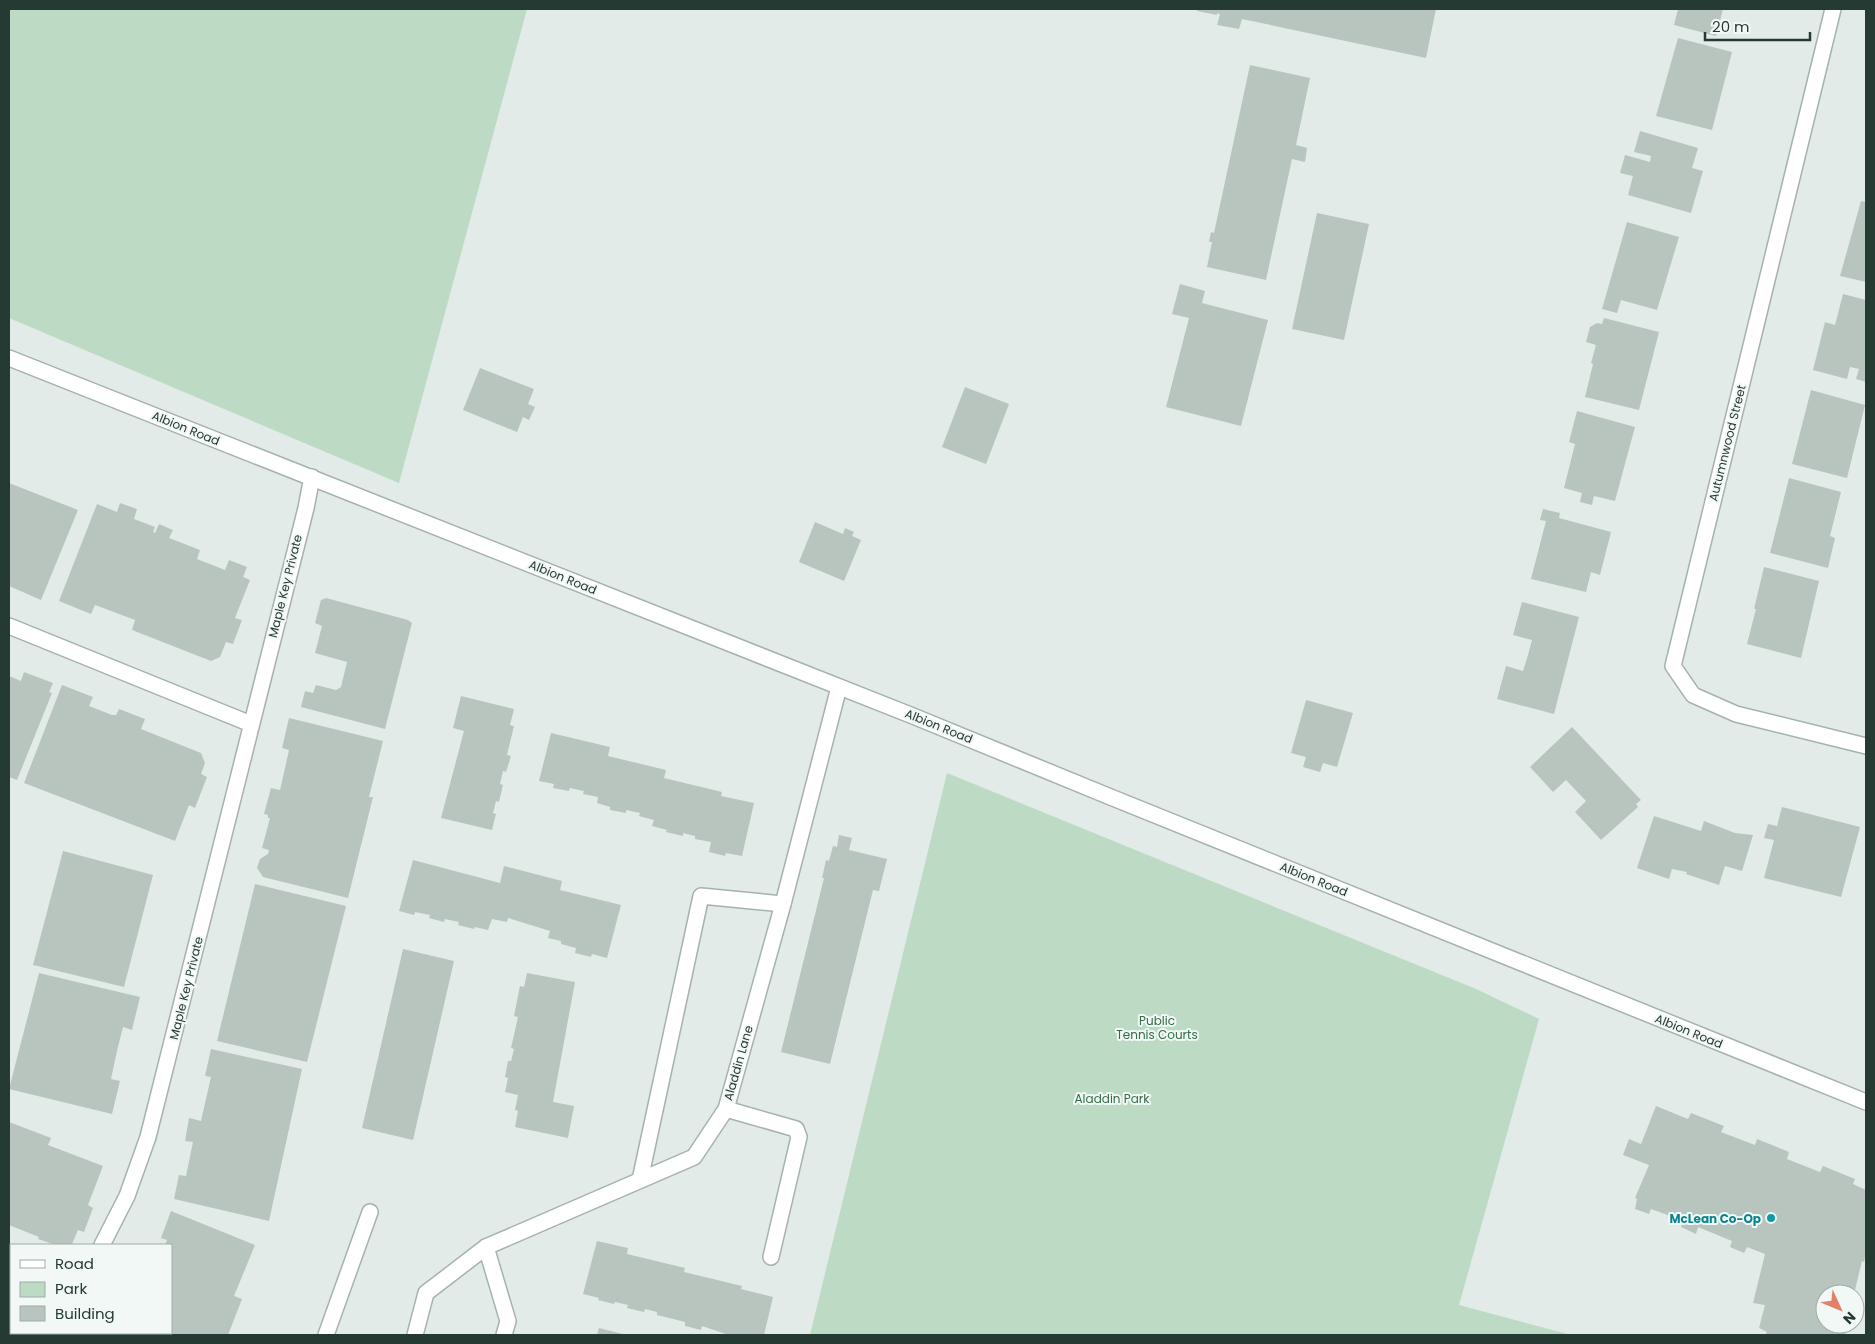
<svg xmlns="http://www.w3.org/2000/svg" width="1875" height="1344" viewBox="0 0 1875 1344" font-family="Poppins,sans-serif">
  <rect width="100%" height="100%" fill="#e2ebe7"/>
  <path fill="#bddac4" d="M9 9H527L399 483 9 318Z
    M947 773 1476 989 1539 1019 1459 1305 1571 1335H810Z"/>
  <path fill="#b8c5bf" d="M1198 9H1436L1426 58 1242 19 1239 29 1217 25 1220 14 1217 13V15L1197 11Z
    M1678 9H1723L1716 36 1674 25Z
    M1678 38 1732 52 1712 130 1656 116Z
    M1250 65 1310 78 1296 145 1307 148 1305 162 1292 159 1266 280 1207 267 1212 242H1209L1211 232 1214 233Z
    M1640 131 1698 148 1692 168 1703 171 1691 213 1628 195 1633 176 1620 173 1625 155 1650 162 1651 156 1634 152Z
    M1861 201 1866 202V282L1840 276Z
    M1317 213 1369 224 1344 340 1292 329Z
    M1627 222 1679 237 1657 310 1621 300 1617 313 1602 309Z
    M1180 284 1205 291 1202 303 1268 320 1241 426 1166 407 1189 318 1172 314Z
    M1843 294 1866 300V382L1856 379 1859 369 1850 367 1847 379 1813 370 1825 322 1835 325Z
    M1604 318 1659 332 1639 410 1585 397 1593 364 1591 363 1596 345 1586 342 1590 327 1597 323 1602 324Z
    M480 368 534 389 528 404 535 407 529 420 523 417 517 432 463 410Z
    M965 387 1009 404 986 464 942 447Z
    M1811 390 1865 405 1847 478 1792 464Z
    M1577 411 1635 427 1615 501 1594 496 1592 505 1580 502 1582 493 1564 488 1575 444 1569 442Z
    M1789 478 1841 492 1830 536 1835 538 1828 568 1770 553Z
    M9 483 78 510 41 600 9 586Z
    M120 503 137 509 134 519 155 527 153 532 155 533 159 524 173 530 169 538 200 550 197 559 225 570 229 560 247 567 243 577 250 580 235 618 242 620 233 644 226 642 220 657 211 661 132 630 135 620 95 605 91 614 59 601 97 504 117 512Z
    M1543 509 1560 513 1559 518 1611 532 1600 575 1591 572 1586 592 1531 579 1546 521 1540 520Z
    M815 522 843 534 845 528 854 532 852 536 861 540 844 581 799 562Z
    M1764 567 1819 581 1801 658 1747 644 1756 609H1754Z
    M326 598 408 620 412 623 385 729 301 707 305 691 313 693 316 685 336 690 341 687 347 662 315 653 322 626 315 623 321 600Z
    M1522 602 1579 617 1554 714 1497 699 1506 666 1523 671 1528 655 1532 640 1513 635Z
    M24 672 53 683 49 692 52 693 17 780 9 777V676L21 681Z
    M62 685 93 697 89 706 112 715H116L119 709 145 719 141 729 201 753 205 763 201 774 207 777 195 808 189 805 175 841 24 783Z
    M461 696 514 709 510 725 514 726 507 755 511 756 506 772 503 771 500 784 503 785 499 802 496 801 493 813 496 814 492 830 441 818 464 731 453 728Z
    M1306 700 1353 713 1337 767 1323 763 1320 772 1303 767 1306 757 1291 753Z
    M289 718 383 741 369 797H373L348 898 263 877 257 868 260 859 268 854 269 850 262 848 270 818H268V815L264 814 271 788 280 790 283 777 289 750 282 748Z
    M1572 727 1641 800 1636 804 1638 807 1601 840 1575 812 1586 801 1566 780 1553 792 1530 767Z
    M551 733 610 747 608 756 666 770 664 778 722 792 721 796 754 803 742 856 726 853 725 856 709 852 711 842 695 839V836L683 833V836L666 832 667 830 652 826 654 820 639 816 640 813 626 810V813L610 810V807L597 803 598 797 583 794 584 791 570 788 569 791 553 788 554 784 539 781Z
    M1782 807 1860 827 1841 897 1764 878 1774 840 1764 838 1768 824 1777 826Z
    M1654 816 1701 831 1704 821 1735 833 1753 835 1742 871 1725 866 1719 885 1686 874 1687 872 1672 869 1669 879 1637 868Z
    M839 835 852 838 849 850 887 859 879 891 873 890 830 1064 781 1052 824 878H822L826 860 829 861 833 846 837 847Z
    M63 851 153 875 124 987 33 965Z
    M413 860 500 883 504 866 562 881 560 890 621 905 607 958 592 954 591 957 575 953 576 948 561 944V941L548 938 550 931 508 918 507 922 492 919 488 930 475 927 474 929 458 925 459 922 445 919 444 922 429 918 430 915 415 912 414 915 399 911Z
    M255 884 346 906 307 1062 217 1041Z
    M403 949 454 961 413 1140 362 1128Z
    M39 973 140 997 132 1030 123 1027 117 1051 111 1079 120 1081 112 1114 9 1089Z
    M527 973 575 982 553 1102 574 1106 568 1138 515 1127 518 1111 515 1110 518 1095 505 1092 508 1078 505 1077 508 1061H511L514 1049 511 1048 518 1017 514 1016 520 986 524 987Z
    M211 1049 302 1069 269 1221 174 1199 179 1175 186 1176 193 1142 185 1141 189 1118 201 1121 211 1077 205 1076Z
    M1656 1106 1688 1119 1691 1113 1724 1126 1721 1132 1755 1145 1757 1139 1789 1152 1787 1159 1820 1172 1823 1166 1855 1179 1853 1184 1866 1190V1252L1864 1262 1862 1261 1854 1294H1825V1324H1848L1845 1335 1766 1334 1767 1332 1759 1328 1765 1305 1753 1303 1765 1254 1747 1247 1744 1253 1730 1247 1732 1241 1698 1227 1696 1234 1681 1227 1684 1221 1651 1209 1649 1214 1635 1209 1637 1199 1635 1198 1649 1165 1623 1155 1629 1139 1641 1144Z
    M9 1122 51 1138 48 1145 103 1166 88 1205 93 1208 84 1232 78 1230 72 1244 56 1245 38 1239 39 1237 9 1225Z
    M171 1211 255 1245 234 1296 242 1299 228 1335H176L171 1334V1245H165L167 1240 161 1238Z
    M597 1241 628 1248 627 1254 685 1268 684 1272 742 1286 741 1289 773 1297 764 1335H729L702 1326 701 1330 685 1326V1322L657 1315V1312L645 1309 644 1312 627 1308 628 1305 615 1302 614 1304 598 1300 599 1298 583 1294Z
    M599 1328 627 1335H597Z
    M94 1333H127V1335H94Z"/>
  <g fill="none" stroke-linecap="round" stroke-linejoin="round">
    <defs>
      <path id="service" d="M726 1109 796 1129 799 1137 771 1257
        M640 1180 701 896 783 904
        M486 1247 508 1321 504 1335
        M326 1335 370 1212"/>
      <path id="minor" d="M1833 9 1673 666 1693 695 1736 714 1866 746
        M9 626 251 724
        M102 1245 127 1196 148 1137 306 508 312 477
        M9 1274 11 1275
        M415 1335 426 1293 486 1247 694 1157 726 1109 783 904 839 687"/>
      <path id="tertiary" d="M9 358 913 716 1108 796 1866 1102"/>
    </defs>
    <use href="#service" stroke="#a5b2ad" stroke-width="18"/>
    <use href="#minor" stroke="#a5b2ad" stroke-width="18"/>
    <use href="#tertiary" stroke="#a5b2ad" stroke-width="18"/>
    <use href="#service" stroke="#fff" stroke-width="15"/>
    <use href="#minor" stroke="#fff" stroke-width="15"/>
    <use href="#tertiary" stroke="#fff" stroke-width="15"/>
  </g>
  <circle fill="#0f9aa8" stroke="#f2f8f5" stroke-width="2" cx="1771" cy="1218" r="5"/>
  <g text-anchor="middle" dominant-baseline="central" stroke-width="4" stroke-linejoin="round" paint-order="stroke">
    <g font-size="12" fill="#243a33" stroke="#f2f8f5">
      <text transform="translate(186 428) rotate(22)">Albion Road</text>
      <text transform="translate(1727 443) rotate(-76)">Autumnwood Street</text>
      <text transform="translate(563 577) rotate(22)">Albion Road</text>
      <text transform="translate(285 586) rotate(-76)">Maple Key Private</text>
      <text transform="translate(939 726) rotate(22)">Albion Road</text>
      <text transform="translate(1314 879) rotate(22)">Albion Road</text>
      <text transform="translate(186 988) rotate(-76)">Maple Key Private</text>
      <text transform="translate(1689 1031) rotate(22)">Albion Road</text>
      <text transform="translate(738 1063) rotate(-74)">Aladdin Lane</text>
    </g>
    <g font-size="12" fill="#326d46" stroke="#f2f8f5">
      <text x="1157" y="1020">Public<tspan x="1157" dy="14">Tennis Courts</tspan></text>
      <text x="1112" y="1098">Aladdin Park</text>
    </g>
    <g font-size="12" font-weight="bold" fill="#0d838f" stroke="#f2f8f5" text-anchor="end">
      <text x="1761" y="1218">McLean Co-Op</text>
    </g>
  </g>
  <rect width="1875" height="1344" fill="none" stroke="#243a33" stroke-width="20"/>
  <rect x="10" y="1244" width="162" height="90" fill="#f2f8f5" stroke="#a0aca7"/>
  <rect x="20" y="1260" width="25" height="8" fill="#ffffff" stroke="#a0aca7"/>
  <text x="55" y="1269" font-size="15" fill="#243a33">Road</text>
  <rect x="20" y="1282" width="25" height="15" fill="#bddac4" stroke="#a0aca7"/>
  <text x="55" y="1294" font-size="15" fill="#243a33">Park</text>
  <rect x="20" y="1306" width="25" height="15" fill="#b8c5bf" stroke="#a0aca7"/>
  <text x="55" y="1319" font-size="15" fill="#243a33">Building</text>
  <g transform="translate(1840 1309) rotate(134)"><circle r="24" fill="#f2f8f5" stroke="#a0aca7"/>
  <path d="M0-4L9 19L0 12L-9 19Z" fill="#e48067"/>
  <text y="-8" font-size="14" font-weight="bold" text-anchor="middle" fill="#243a33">N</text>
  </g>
  <path d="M1705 32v8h105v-8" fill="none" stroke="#243a33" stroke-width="2.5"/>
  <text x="1712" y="32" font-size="15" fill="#243a33" stroke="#f2f8f5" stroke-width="4" paint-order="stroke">20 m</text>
</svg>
